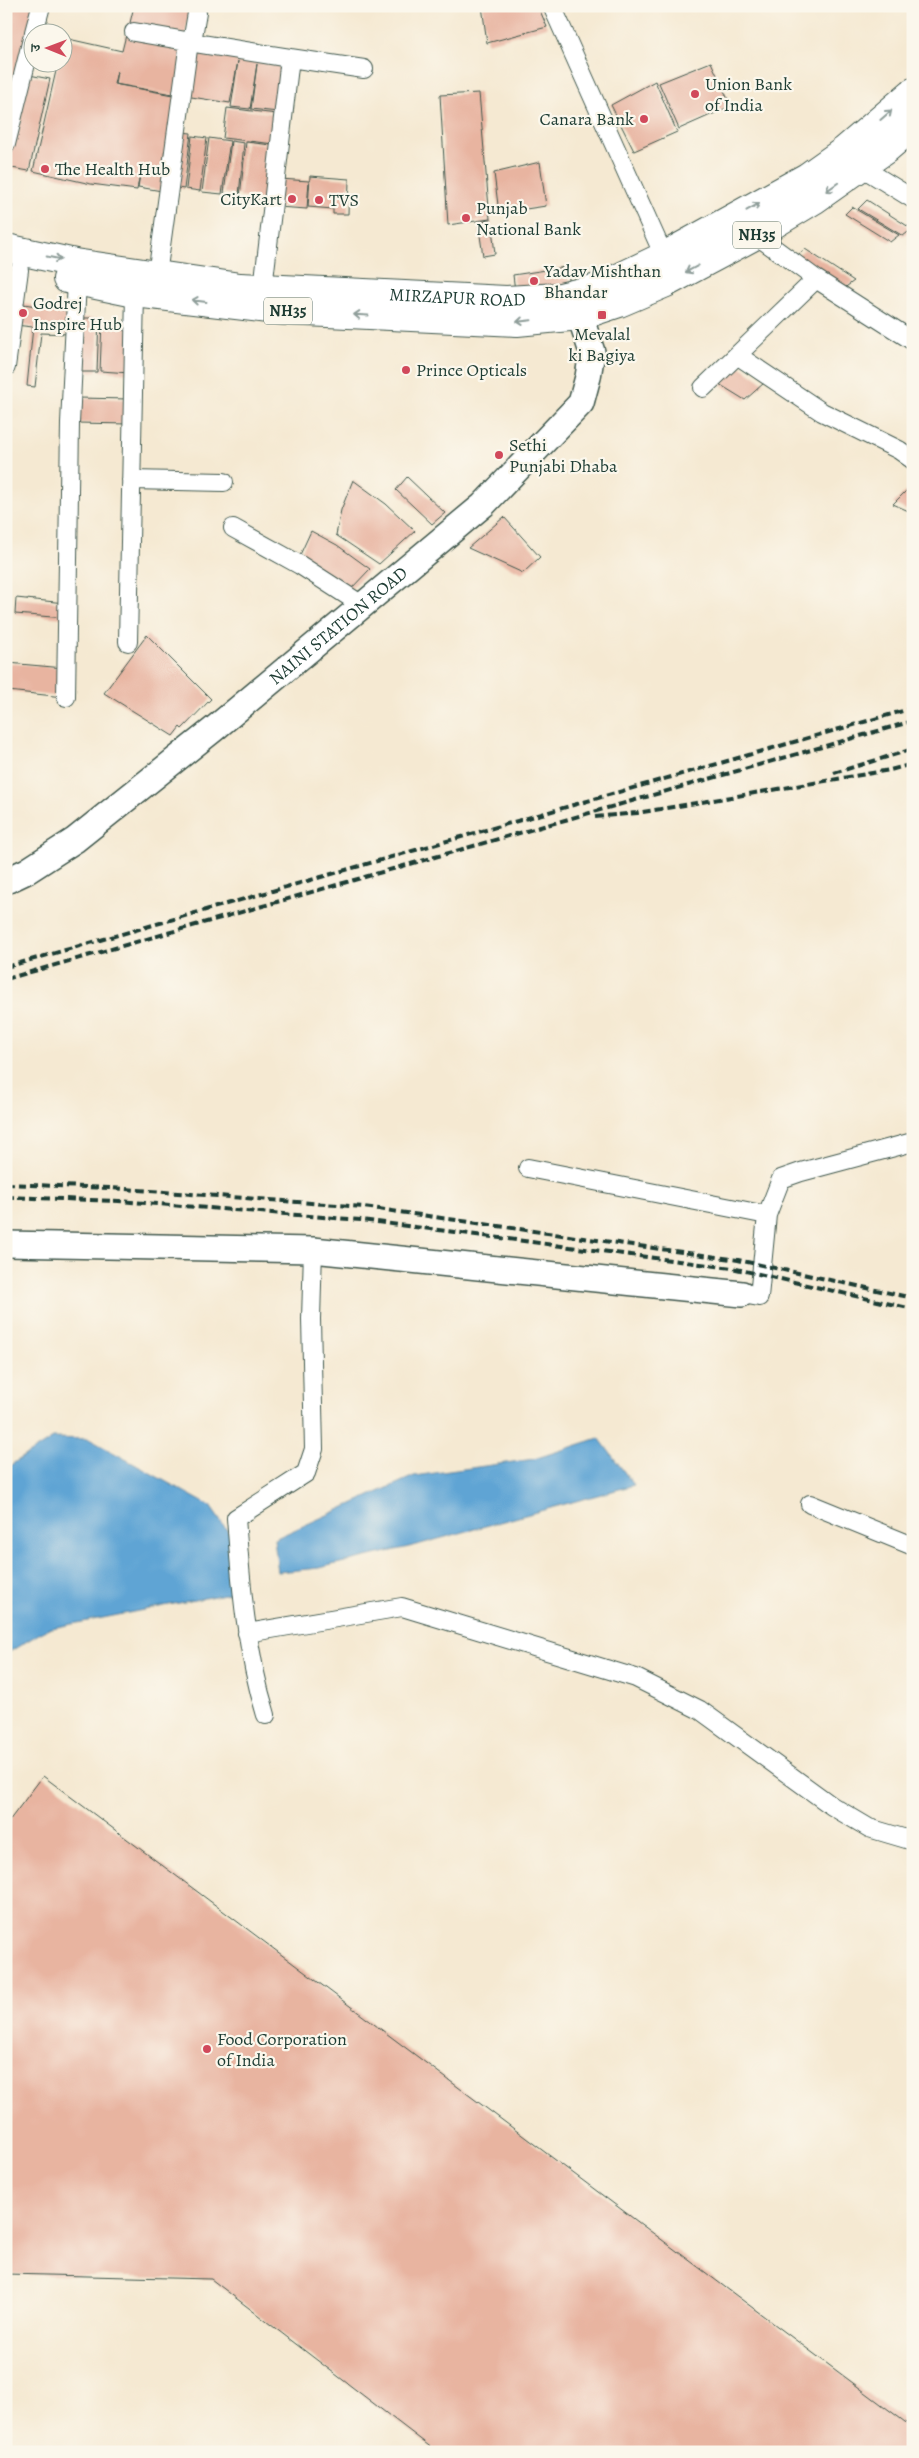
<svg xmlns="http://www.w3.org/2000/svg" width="919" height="2458" viewBox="0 0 919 2458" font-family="Alegreya,'Noto Serif Devanagari',serif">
  <rect width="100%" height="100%" fill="#fbf7ec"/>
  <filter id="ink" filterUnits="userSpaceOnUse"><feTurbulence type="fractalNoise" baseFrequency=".02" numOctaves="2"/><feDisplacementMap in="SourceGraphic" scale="10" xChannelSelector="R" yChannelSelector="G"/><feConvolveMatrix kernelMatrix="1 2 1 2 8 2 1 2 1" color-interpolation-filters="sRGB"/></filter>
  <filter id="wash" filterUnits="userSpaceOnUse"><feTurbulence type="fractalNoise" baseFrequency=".0096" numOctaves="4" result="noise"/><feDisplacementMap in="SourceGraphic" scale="20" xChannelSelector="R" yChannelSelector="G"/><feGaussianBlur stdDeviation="1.12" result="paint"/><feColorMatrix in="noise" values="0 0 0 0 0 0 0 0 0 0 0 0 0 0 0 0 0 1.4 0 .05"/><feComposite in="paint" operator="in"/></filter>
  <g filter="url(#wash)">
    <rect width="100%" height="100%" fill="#f5e9d2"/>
    <path fill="#5ea4d4" stroke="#3e7084" d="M53 1438 89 1439 210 1506 231 1536 230 1593 47 1629 6 1654V1468Z
      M599 1438 634 1485 413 1546 319 1568 278 1572 274 1539 414 1476 534 1459Z"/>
    <g id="blocks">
      <path fill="#e8b4a0" d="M6 6H35L6 128Z
        M134 6H190L185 37 129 27Z
        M482 6H538L547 27 487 43Z
        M126 35 186 44 178 95 115 84 117 71 114 84 178 96 162 191 138 187 141 168 137 190 91 184 33 171 58 62H62L64 38 122 51Z
        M194 47 286 63 278 112 251 109 257 64 250 109 231 107 238 61 230 103 185 96Z
        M711 62 731 106 679 129 659 83Z
        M24 74 50 79 29 171 6 167V149Z
        M655 81 677 132 634 151 611 105Z
        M479 93 490 219 448 225 440 95Z
        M227 108 277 114 274 144 223 138Z
        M180 132 191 133 184 189 172 187Z
        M192 136 207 138 200 191 186 189Z
        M209 138 230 141 222 194 202 192Z
        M231 141 244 143 239 195 224 193Z
        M246 142 272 145 266 200 240 197Z
        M540 162 546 206 499 213 494 173Z
        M310 176 349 179 348 214H333V209L308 207Z
        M280 179 309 181 307 209 278 207Z
        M867 200 912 229 903 236 858 209Z
        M852 207 899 235 890 242 845 214Z
        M491 220 495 254 483 256 478 222Z
        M805 249 854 281 843 289 795 257Z
        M566 267 570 283 515 291 513 275Z
        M17 303 70 311V334L41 333 35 387 27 386 33 327 15 325Z
        M78 318H99L97 372H78Z
        M102 321 131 323 130 373 100 371Z
        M736 363 764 383 745 400 719 384Z
        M77 398 129 399V424L77 423Z
        M407 477 445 513 432 524 396 490Z
        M353 480 386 504 415 531 379 564 336 535 341 510Z
        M913 484V513L893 504Z
        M504 517 540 557 523 573 468 548Z
        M311 531 337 545 370 569 350 590 299 557Z
        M16 598 65 603V618L15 614Z
        M147 635 211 699 182 729 180 727 173 736 104 693Z
        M8 663 64 668 63 697 8 691Z
        M43 1776 913 2428V2452H437L211 2279 6 2274V1825Z"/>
    </g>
  </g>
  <g filter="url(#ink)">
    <use href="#blocks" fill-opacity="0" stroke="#3f574c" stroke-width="1"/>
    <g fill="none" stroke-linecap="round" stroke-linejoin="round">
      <defs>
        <path id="street" d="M552 6 664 256
          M34 32 41 6
          M134 32 192 42 197 13
          M290 58 364 69
          M6 144 32 39
          M861 167 913 199
          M756 235 816 279 913 341
          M157 275 189 42 290 58 263 288
          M737 355 822 412 899 450 913 460
          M6 367 19 270
          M703 388 816 279
          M131 480 224 482
          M233 528 300 565 362 605
          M128 642 135 293
          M66 697 70 423 77 281
          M528 1168 767 1215 759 1297 742 1294
          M767 1215 781 1179 801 1172 913 1142
          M810 1504 913 1546
          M247 1633 402 1607 636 1678 700 1710 832 1806 869 1828 913 1841
          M266 1715C246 1651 241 1585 236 1518L306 1473 314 1449 311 1319 313 1250"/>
        <g id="secondary">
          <path id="s1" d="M6 881 27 871 75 840 214 729 483 505 581 403 588 377 592 352 580 316"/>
          <path d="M6 1244 313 1250 742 1294"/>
        </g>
        <g id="highway">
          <path id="s2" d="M6 248 75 263 240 287 506 300 560 297 597 288 664 256 807 177 845 150 913 92"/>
          <path d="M67 279 135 293 285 311 517 322 580 316 619 303 666 283 756 235 814 200 885 150 913 126"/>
        </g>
      </defs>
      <use href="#street" stroke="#3f574c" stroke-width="20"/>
      <use href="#secondary" stroke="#3f574c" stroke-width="28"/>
      <use href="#highway" stroke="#3f574c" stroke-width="30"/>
      <use href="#street" stroke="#fff" stroke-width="18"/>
      <use href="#secondary" stroke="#fff" stroke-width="25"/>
      <use href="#highway" stroke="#fff" stroke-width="28"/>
      <path stroke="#1f3d34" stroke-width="4" stroke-dasharray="8 4" stroke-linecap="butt" d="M834 773 913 749
        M595 817 637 813 890 770 913 764
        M6 967 913 708
        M6 979 913 721
        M6 1184 111 1188 364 1207 738 1260 913 1298
        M6 1197 119 1201 361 1220 732 1268 913 1309"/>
    </g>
    <defs><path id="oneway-shaft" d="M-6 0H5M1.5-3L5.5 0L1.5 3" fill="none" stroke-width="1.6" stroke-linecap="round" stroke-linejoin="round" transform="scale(1.25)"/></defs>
    <g stroke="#8f9e9a">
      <use href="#oneway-shaft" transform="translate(886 115) rotate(-41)"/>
      <use href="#oneway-shaft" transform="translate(832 187) rotate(145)"/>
      <use href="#oneway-shaft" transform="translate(753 207) rotate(-29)"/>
      <use href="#oneway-shaft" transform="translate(54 258) rotate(12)"/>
      <use href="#oneway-shaft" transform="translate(692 269) rotate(152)"/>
      <use href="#oneway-shaft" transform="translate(199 301) rotate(-173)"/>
      <use href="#oneway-shaft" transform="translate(361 315) rotate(-177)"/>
      <use href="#oneway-shaft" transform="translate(524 321) rotate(174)"/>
    </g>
  </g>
  <g fill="#d1495b" stroke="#fbf7ec" stroke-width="2">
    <circle cx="695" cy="94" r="5"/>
    <circle cx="644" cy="119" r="5"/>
    <circle cx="45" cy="169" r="5"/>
    <circle cx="292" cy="199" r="5"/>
    <circle cx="319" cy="200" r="5"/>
    <circle cx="466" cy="218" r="5"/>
    <circle cx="534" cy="281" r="5"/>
    <circle cx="23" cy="313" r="5"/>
    <rect x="597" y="310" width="10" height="10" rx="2.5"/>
    <circle cx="406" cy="370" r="5"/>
    <circle cx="499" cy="455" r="5"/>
    <circle cx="207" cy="2049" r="5"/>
  </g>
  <g text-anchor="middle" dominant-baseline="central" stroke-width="4.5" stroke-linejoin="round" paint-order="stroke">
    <g fill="#fbf7ec" stroke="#61756b" stroke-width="1">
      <rect x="733" y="221.5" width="48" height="27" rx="4"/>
      <rect x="264" y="297.5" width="48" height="27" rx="4"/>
    </g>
    <g font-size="16" font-weight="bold" fill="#1f3d34">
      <text x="757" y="235">NH35</text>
      <text x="288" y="311">NH35</text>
    </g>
    <g font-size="18" fill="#1f3d34" stroke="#fbf7ec" text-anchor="start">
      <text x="705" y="84">Union Bank<tspan x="705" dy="21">of India</tspan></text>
      <text x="634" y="119" text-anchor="end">Canara Bank</text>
      <text x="55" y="169">The Health Hub</text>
      <text x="282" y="199" text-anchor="end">CityKart</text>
      <text x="329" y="200">TVS</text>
      <text x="476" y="208">Punjab<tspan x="476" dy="21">National Bank</tspan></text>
      <text x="544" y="271">Yadav Mishthan<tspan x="544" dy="21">Bhandar</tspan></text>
      <text x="33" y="303">Godrej<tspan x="33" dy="21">Inspire Hub</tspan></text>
      <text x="602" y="334" text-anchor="middle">Mevalal<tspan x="602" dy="21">ki Bagiya</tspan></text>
      <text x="416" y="370">Prince Opticals</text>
      <text x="509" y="445">Sethi<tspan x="509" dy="21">Punjabi Dhaba</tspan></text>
      <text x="217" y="2039">Food Corporation<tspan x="217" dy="21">of India</tspan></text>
    </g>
    <g font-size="18" fill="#1f3d34" stroke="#fbf7ec">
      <text stroke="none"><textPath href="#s2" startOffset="455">MIRZAPUR ROAD</textPath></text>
      <text stroke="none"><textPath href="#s1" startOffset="420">NAINI STATION ROAD</textPath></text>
    </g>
  </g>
  <rect width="919" height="2458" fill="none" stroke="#fbf7ec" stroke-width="25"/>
  <g transform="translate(48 48) rotate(271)"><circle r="24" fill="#fbf7ec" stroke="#a3ada2"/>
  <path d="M0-4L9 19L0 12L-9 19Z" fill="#d1495b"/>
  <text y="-8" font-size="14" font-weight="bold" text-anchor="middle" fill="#1f3d34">उ</text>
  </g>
</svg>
